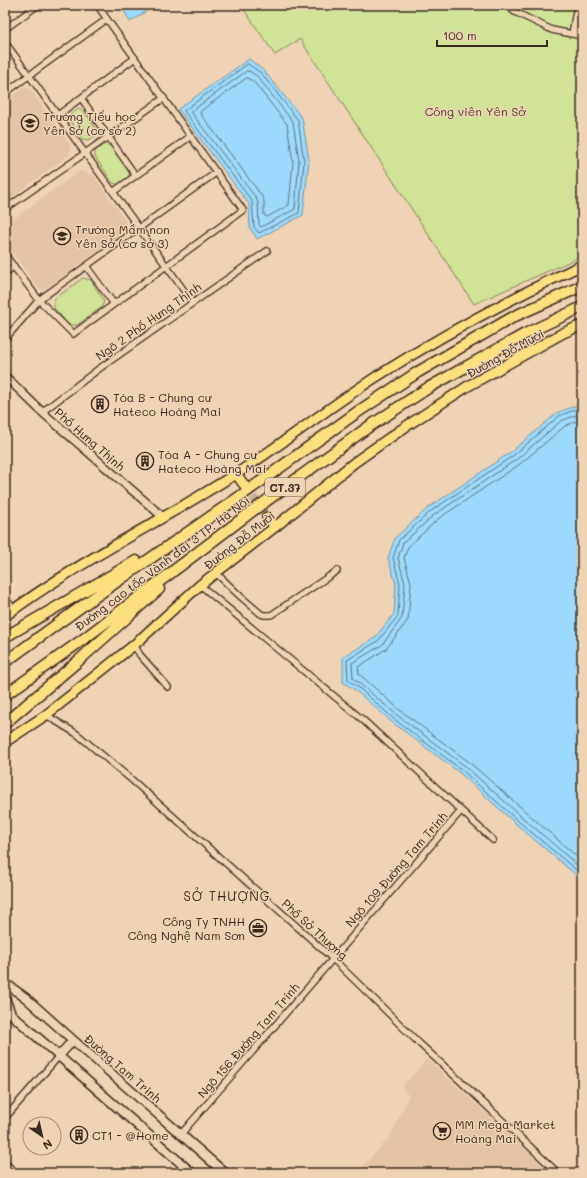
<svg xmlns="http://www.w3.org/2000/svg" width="587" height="1178" viewBox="0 0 587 1178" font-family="Mali,sans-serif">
  <rect width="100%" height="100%" fill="#eed3b5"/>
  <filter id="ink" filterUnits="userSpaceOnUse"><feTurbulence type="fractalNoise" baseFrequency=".025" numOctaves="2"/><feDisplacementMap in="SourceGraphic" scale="8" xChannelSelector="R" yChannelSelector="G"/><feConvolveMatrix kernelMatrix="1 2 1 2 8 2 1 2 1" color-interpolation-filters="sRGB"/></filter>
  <g filter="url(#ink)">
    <path fill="#e3c4a4" d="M24 88 30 89 71 146 69 155 5 202V101Z
      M80 171 93 175 127 223 126 230 45 290 38 288 5 242V225Z
      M427 1059 531 1154 550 1173H357L390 1137 409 1096 402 1087Z"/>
    <path fill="#d1e397" stroke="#86865a" d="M241 5H582V256L474 304 300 39 275 55Z
      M78 109 84 111 96 129V135L88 140 82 139 70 121V115Z
      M105 144 111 146 129 171V178L120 185 113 183 95 157V151Z
      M83 278 91 280 104 301 102 307 77 325H69L54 308V299Z"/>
    <path fill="#9bdafc" stroke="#7594a3" d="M121 5H156L130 22Z
      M249 59 263 70 302 118 309 160 303 215 257 239 250 228 249 204 178 109Z
      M582 403V880L516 824 460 773 392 722 355 690 343 682V657L375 638 394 614 396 584 388 558 395 538 428 508 511 452 557 413Z"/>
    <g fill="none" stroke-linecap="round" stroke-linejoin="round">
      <path stroke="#617077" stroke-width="1" d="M248 64 261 73 298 120 304 161 299 213 259 233 254 227 252 201 184 111Z
        M247 71H249L257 76 293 122 299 161 295 209 261 227 259 225 258 203 256 198 191 112Z
        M247 78 253 81 287 124 293 161 289 205 267 217 264 215V201L261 195 200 113 201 111Z
        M582 407 559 416 514 455 431 511 399 540 393 558 400 584 398 616 378 641 347 660 348 680 358 687 394 719 462 770 518 821 582 875
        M582 413 561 421 517 459 434 515 403 543 398 558 405 584 402 618 382 645 352 663 353 678 397 715 465 766 522 817 582 869
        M582 419 565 426 520 464 438 519 408 547 404 558 411 583 408 620 386 649 358 667 359 674 401 711 469 762 582 861"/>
      <path stroke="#cab197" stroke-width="9" stroke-dasharray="9 4.5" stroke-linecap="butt" d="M245 486 267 517"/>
      <defs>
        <path id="minor" d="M506 5 515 12 552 30 582 36
          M5 29 38 5
          M572 34 577 5
          M577 35 581 5
          M5 42 193 303
          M5 93 107 19
          M81 98 136 176
          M58 115 135 58
          M113 192 191 136
          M5 209 164 98
          M5 255 39 300 73 334 243 210 97 5
          M86 266 114 304
          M5 273 14 266
          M5 339 39 300 217 172
          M42 412 100 368 267 251
          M216 573 240 596 261 614 264 615H271L337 571
          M200 585 363 720 493 840
          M5 599 15 609
          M134 645 140 655 168 687
          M46 715 77 734 132 780 282 913 333 959 420 1044 457 1078 558 1173
          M5 1118 59 1056
          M181 1134 461 811
          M5 1163 16 1173"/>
        <path id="tertiary" d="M5 376 42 412 163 517"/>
        <path id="secondary" d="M5 983 26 998 73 1040 225 1173
          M5 998 11 1014 192 1173
          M59 1056 73 1040"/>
        <path id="primary" d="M236 474 245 486
          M267 517 275 527
          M5 616C80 560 166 519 245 468 289 439 331 406 376 377 442 335 511 298 582 265
          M5 742 46 715 134 645 200 585 275 527 355 462 405 427 468 386 563 333 582 325"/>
        <path id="motorway" d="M5 637 136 561
          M5 662 89 601 239 497 356 413 418 372 515 316 582 286
          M5 695 85 638 251 512 367 428 428 388 525 334 582 307
          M5 723 77 662 159 589"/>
      </defs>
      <use href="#minor" stroke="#3b2a1e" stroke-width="8"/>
      <use href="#tertiary" stroke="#3b2a1e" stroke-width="10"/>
      <use href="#secondary" stroke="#3b2a1e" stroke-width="11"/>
      <use href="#primary" stroke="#3b2a1e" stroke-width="12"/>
      <use href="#motorway" stroke="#3b2a1e" stroke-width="13"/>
      <use href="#minor" stroke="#eed3b5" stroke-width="5.5"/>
      <use href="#tertiary" stroke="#eed3b5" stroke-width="7"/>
      <use href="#secondary" stroke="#eed3b5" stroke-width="8"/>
      <use href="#primary" stroke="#fedf80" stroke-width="9"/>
      <use href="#motorway" stroke="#fedf80" stroke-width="10"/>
    </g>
  </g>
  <defs>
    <symbol id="school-ring" viewBox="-11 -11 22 22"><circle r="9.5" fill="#eed3b5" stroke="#3b2a1e" stroke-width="1.5"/><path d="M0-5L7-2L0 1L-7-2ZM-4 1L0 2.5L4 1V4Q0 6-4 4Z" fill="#3b2a1e"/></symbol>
    <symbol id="building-ring" viewBox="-11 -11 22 22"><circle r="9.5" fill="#eed3b5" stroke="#3b2a1e" stroke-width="1.5"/><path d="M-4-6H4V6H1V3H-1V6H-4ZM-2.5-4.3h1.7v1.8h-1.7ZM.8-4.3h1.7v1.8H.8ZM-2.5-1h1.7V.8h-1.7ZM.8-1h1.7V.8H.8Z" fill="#3b2a1e"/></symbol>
    <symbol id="office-ring" viewBox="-11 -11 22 22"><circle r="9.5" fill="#eed3b5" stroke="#3b2a1e" stroke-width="1.5"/><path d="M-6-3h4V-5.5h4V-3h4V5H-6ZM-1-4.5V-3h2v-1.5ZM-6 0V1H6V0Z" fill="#3b2a1e"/></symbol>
    <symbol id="supermarket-ring" viewBox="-11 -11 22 22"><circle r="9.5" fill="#eed3b5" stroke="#3b2a1e" stroke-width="1.5"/><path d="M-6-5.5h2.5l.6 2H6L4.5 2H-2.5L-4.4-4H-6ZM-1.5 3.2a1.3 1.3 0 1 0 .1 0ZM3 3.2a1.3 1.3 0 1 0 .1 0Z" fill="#3b2a1e"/></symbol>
  </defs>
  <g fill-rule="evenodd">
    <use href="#school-ring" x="20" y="113" width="20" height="20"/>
    <use href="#school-ring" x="52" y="226" width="20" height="20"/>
    <use href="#building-ring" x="90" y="394" width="20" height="20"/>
    <use href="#building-ring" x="135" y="451" width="20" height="20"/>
    <use href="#office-ring" x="248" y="918" width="20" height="20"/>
    <use href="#supermarket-ring" x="432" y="1121" width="20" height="20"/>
    <use href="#building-ring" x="69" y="1125" width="20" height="20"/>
  </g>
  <g text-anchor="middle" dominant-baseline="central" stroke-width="3" stroke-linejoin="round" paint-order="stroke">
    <rect fill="#eed3b5" stroke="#715d4b" stroke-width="1" x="265" y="478" width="40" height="18" rx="3"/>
    <g font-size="11" font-weight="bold" fill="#3b2a1e">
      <text x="285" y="487">CT.37</text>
    </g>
    <g font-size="12" fill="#4a3c2a" stroke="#eed3b5">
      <text x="475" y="111">Công viên Yên Sở</text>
    </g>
    <g font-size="12" fill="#3b2a1e" stroke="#eed3b5" text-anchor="start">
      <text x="43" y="116">Trường Tiểu học<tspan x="43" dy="14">Yên Sở (cơ sở 2)</tspan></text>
      <text x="75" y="229">Trường Mầm non<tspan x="75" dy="14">Yên Sở (cơ sở 3)</tspan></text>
      <text x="113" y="397">Tòa B - Chung cư<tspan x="113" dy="14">Hateco Hoàng Mai</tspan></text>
      <text x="158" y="454">Tòa A - Chung cư<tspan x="158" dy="14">Hateco Hoàng Mai</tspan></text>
      <text x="245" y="921" text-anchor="end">Công Ty TNHH<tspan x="245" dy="14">Công Nghệ Nam Sơn</tspan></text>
      <text x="455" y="1124">MM Mega Market<tspan x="455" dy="14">Hoàng Mai</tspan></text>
      <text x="92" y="1135">CT1 - @Home</text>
    </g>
    <g font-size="12" fill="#3b2a1e" stroke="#eed3b5">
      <text transform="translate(148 321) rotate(-35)">Ngõ 2 Phố Hưng Thịnh</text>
      <text transform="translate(505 353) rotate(-29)">Đường Đỗ Mười</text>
      <text transform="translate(90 439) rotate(41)">Phố Hưng Thịnh</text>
      <text transform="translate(239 540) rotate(-38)">Đường Đỗ Mười</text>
      <text transform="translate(162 563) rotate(-37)">Đường cao tốc Vành đai 3 TP. Hà Nội</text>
      <text transform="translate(396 869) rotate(-49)">Ngõ 109 Đường Tam Trinh</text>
      <text transform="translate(315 929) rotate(42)">Phố Sở Thượng</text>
      <text transform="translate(248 1040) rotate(-49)">Ngõ 156 Đường Tam Trinh</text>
      <text transform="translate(123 1068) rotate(41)">Đường Tam Trinh</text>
    </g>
    <g font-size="13" letter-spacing="1" fill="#3b2a1e" stroke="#eed3b5">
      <text x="227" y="895">SỞ THƯỢNG</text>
    </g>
  </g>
  <rect width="587" height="1178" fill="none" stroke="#eed3b5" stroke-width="20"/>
  <rect x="10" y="10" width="567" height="1158" fill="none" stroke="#3b2a1e" stroke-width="1.5" filter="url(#ink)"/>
  <g transform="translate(42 1136) rotate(146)"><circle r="19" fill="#eed3b5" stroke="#a68f79"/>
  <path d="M0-3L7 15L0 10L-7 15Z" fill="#3b2a1e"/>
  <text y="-6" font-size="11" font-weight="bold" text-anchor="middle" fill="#3b2a1e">N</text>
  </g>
  <path d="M437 40v6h110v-6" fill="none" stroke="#3b2a1e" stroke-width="2"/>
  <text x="443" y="40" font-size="12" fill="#3b2a1e" stroke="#eed3b5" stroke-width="3" paint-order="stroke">100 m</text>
</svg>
